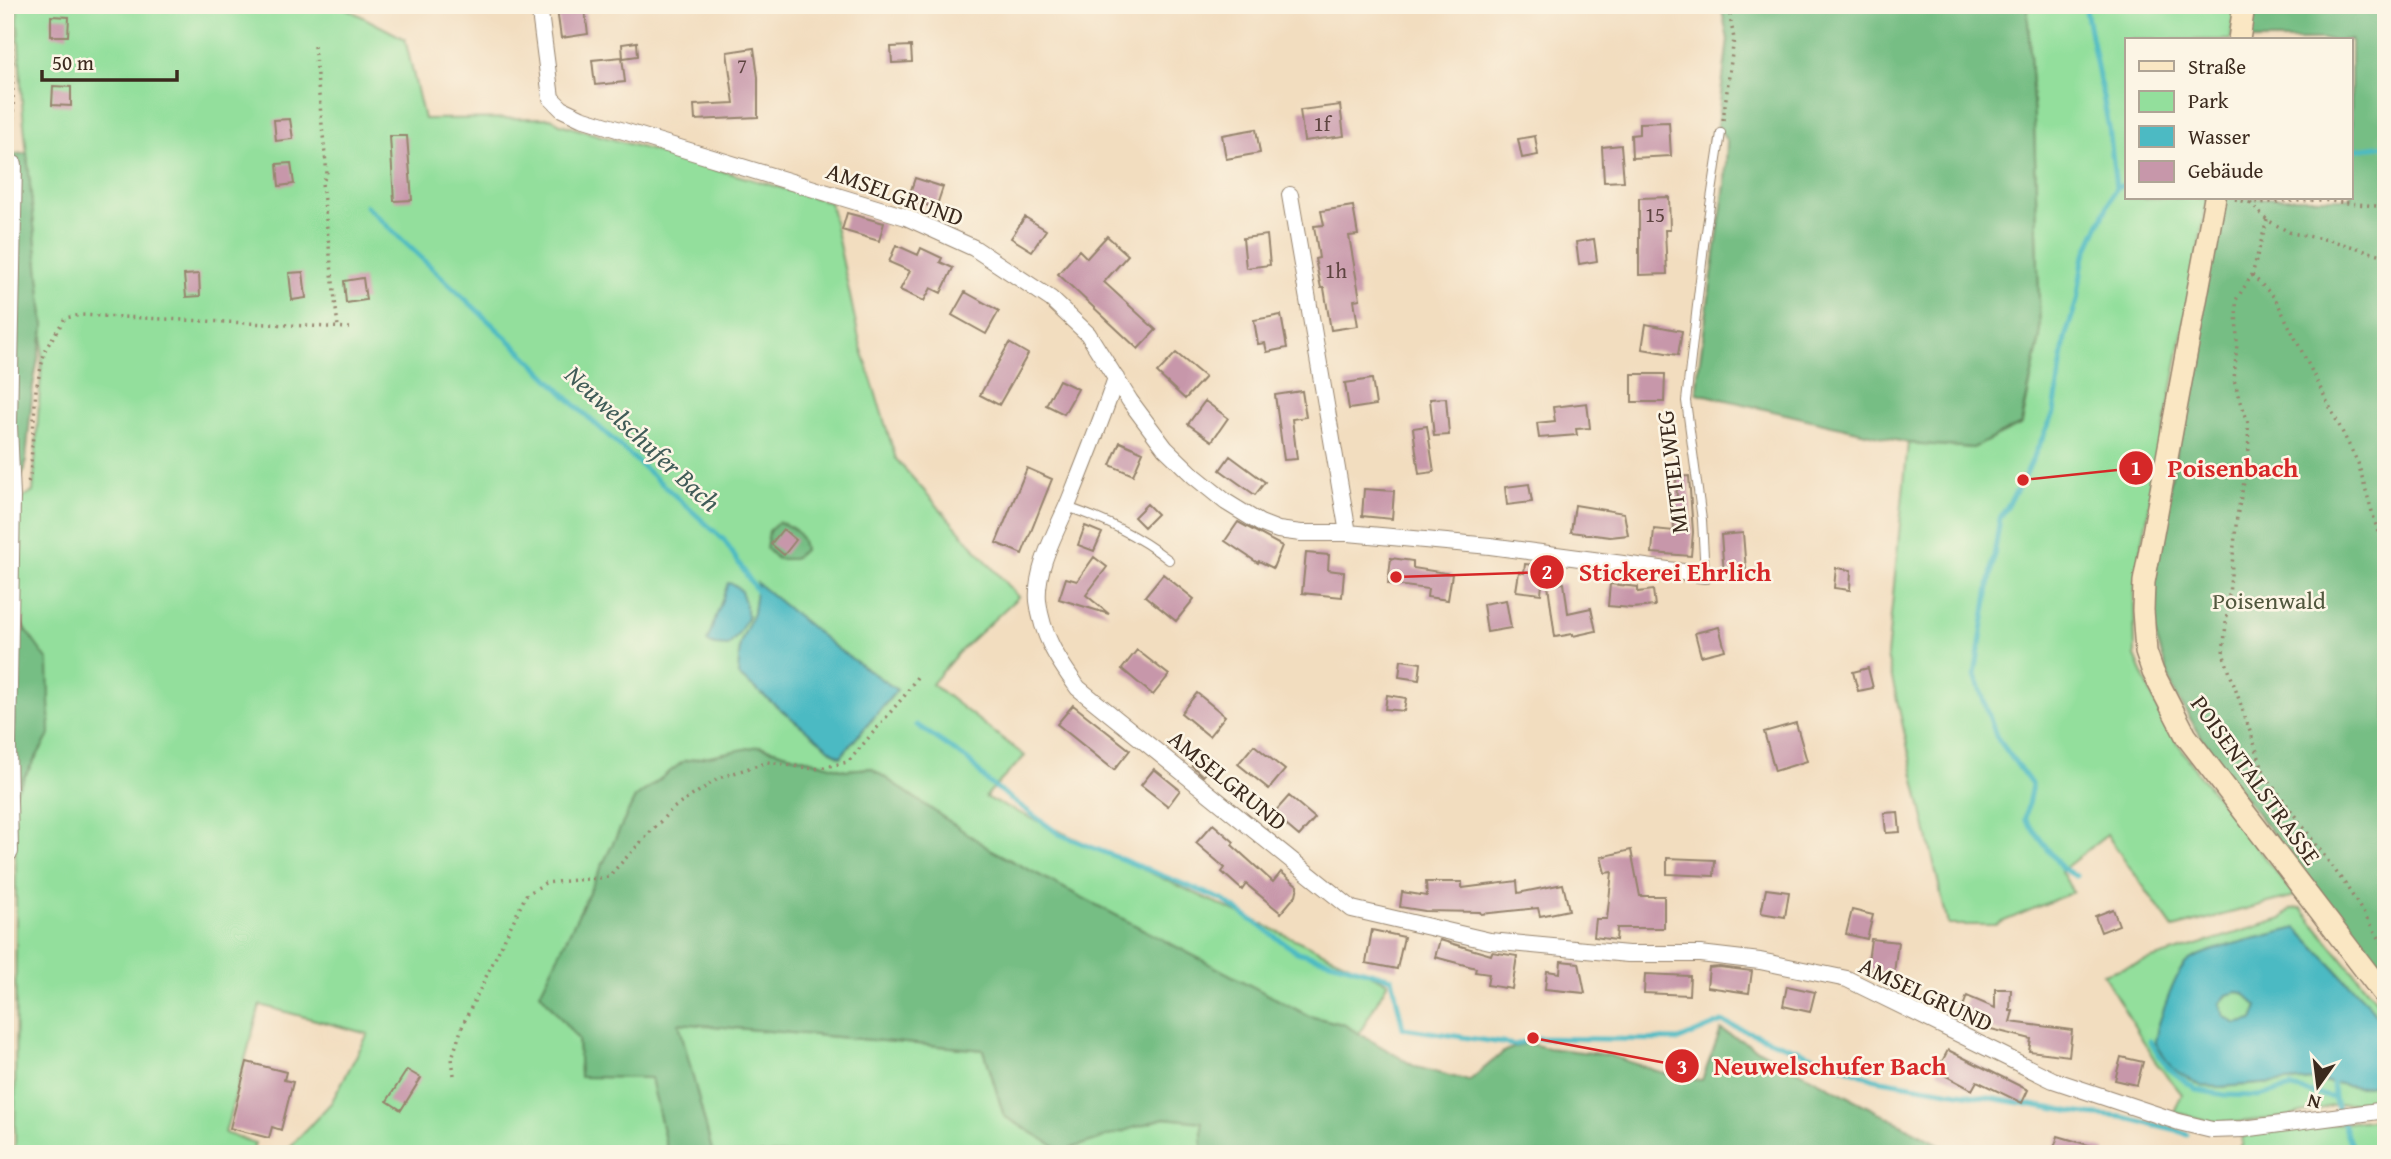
<svg xmlns="http://www.w3.org/2000/svg" width="2391" height="1159" viewBox="0 0 2391 1159" font-family="'Gentium Book Plus',serif">
  <rect width="100%" height="100%" fill="#fcf5e5"/>
  <filter id="ink" filterUnits="userSpaceOnUse"><feTurbulence type="fractalNoise" baseFrequency=".0143" numOctaves="2"/><feDisplacementMap in="SourceGraphic" scale="14" xChannelSelector="R" yChannelSelector="G"/><feConvolveMatrix kernelMatrix="1 2 1 2 8 2 1 2 1" color-interpolation-filters="sRGB"/></filter>
  <filter id="wash" filterUnits="userSpaceOnUse"><feTurbulence type="fractalNoise" baseFrequency=".00686" numOctaves="4" result="noise"/><feDisplacementMap in="SourceGraphic" scale="28" xChannelSelector="R" yChannelSelector="G"/><feGaussianBlur stdDeviation="1.57" result="paint"/><feColorMatrix in="noise" values="0 0 0 0 0 0 0 0 0 0 0 0 0 0 0 0 0 1.4 0 .05"/><feComposite in="paint" operator="in"/></filter>
  <g filter="url(#wash)">
    <rect width="100%" height="100%" fill="#f2ddbf"/>
    <path fill="#93df9c" stroke="#67845d" stroke-width="2" fill-rule="evenodd" d="M17 5H340L405 39 424 119 551 118 560 124 830 202 860 343 896 459 1018 597 957 654 932 684 1025 756 985 797 1388 982 1359 1034 1343 1024 1309 1016 991 850 871 768 846 770 759 746 540 992 578 1039 581 1077H651L668 1154H291L286 1151 331 1103 368 1034 260 1005 225 1133 255 1143 252 1154H15L16 876 13 796 17 500 33 492 44 327 22 104ZM757 584 836 648 897 690 840 757 739 675 740 644 753 613Z
      M2027 5H2234L2231 40H2127V198H2208L2134 588 2135 656 2161 717 2197 772 2295 896 2173 928 2107 835 2061 871 2073 892 1995 925H1948L1887 656 1908 443 1973 448 2022 424 2040 337 2034 119Z
      M2301 908 2386 1012V1030L2368 1004 2297 928 2168 1001 2157 1029 2201 1086 2220 1087 2315 1080 2359 1087 2378 1084 2386 1077V1099L2341 1104 2281 1118 2237 1122 2210 1121 2174 1112 2182 1094 2157 1064 2103 974 2282 919 2291 909Z
      M2237 992 2244 993 2258 1006 2253 1020 2236 1024 2224 1016 2220 1003 2227 995Z
      M678 1023 984 1050 1004 1116 1063 1150 1164 1118 1202 1121V1154H713Z
      M2386 1118V1154H2233L2242 1145 2243 1135Z"/>
    <path fill="#76be84" stroke="#587451" stroke-width="2" d="M1721 5H2027L2034 119 2040 337 2021 424 1973 448 1908 443 1697 393 1698 373 1725 185 1727 142 1717 125 1728 40Z
      M2251 5H2386V980L2215 759 2174 692 2153 628V579L2221 198H2351V40H2249Z
      M27 153 44 327 33 386 25 470 17 484 5 422V155Z
      M779 522C795 528 802 533 804 550L793 559H777L766 548 769 531Z
      M15 615 48 661 50 734 13 796Z
      M759 746 845 770 871 768 991 850 1309 1016 1343 1024 1416 1067 1469 1081 1505 1051 1527 1043 1548 1048 1608 1055 1682 1079 1702 1080 1721 1030 1958 1154H1202V1122L1164 1118 1063 1151 1004 1116 984 1050 679 1023 713 1154H668L651 1078 580 1077 578 1039 540 993 635 798 684 761Z"/>
    <path fill="#4cbac3" stroke="#447270" stroke-width="2" fill-rule="evenodd" d="M728 583C744 585 744 602 748 616L738 635 728 646 715 645 707 642Z
      M757 583 836 648 897 690 840 757 738 675 740 644 753 613Z
      M2297 928 2368 1004 2386 1030V1077L2378 1084 2359 1087 2315 1080 2220 1087 2201 1086 2171 1067 2155 1042C2157 1025 2175 973 2187 962 2202 949 2275 934 2297 928ZM2237 992 2244 993 2258 1006 2253 1020 2236 1024 2224 1016 2220 1003 2227 995Z"/>
    <g fill="none" stroke-linecap="round" stroke-linejoin="round">
      <path stroke="#4cbac3" stroke-width="5" d="M2351 150 2386 145
        M2116 187 2127 185
        M366 206 527 357 579 409 724 540 760 596
        M917 725 968 760 988 782 1059 834 1223 900 1297 952 1392 978 1403 1028 1515 1045 1533 1038 1679 1040 1722 1022 1875 1079 2086 1114 2122 1117 2177 1130 2187 1135
        M2076 876 2062 868 2025 819 2032 785 1996 736 1975 675 2000 518 2023 480 2054 413 2065 338 2077 301 2083 260 2116 187 2109 128 2085 5
        M2150 1041 2168 1068 2197 1090 2225 1095 2259 1096 2291 1088 2334 1098
        M2333 1083 2334 1098 2354 1154"/>
    </g>
    <g id="blocks">
      <path fill="#c797aa" d="M584 5 588 34 561 38 557 9Z
        M51 16 69 17 68 36H51Z
        M637 42 638 56 623 58 622 44Z
        M911 46 912 62 892 63 891 47Z
        M754 48 758 77V117L695 120 694 105 734 103 727 52Z
        M622 57 625 82 595 85 592 60Z
        M53 86 71 87V106L52 105Z
        M1340 105 1344 136 1304 141 1300 110Z
        M290 119 293 139 276 141 274 120Z
        M1669 122 1671 156 1632 158 1631 135 1639 134V123Z
        M1256 129 1260 153 1226 159 1222 135Z
        M390 136H407L412 200 394 201Z
        M1535 136 1538 155 1522 158 1518 139Z
        M1621 145 1624 181 1604 182 1602 147Z
        M291 163 294 184 279 186 277 164Z
        M915 178 943 187 936 208 908 199Z
        M1669 197 1670 230H1665L1667 274 1639 275V198Z
        M1353 206 1358 235 1349 236 1360 299 1354 300 1358 326 1331 330 1324 288H1321L1315 259 1319 258 1314 226 1324 225 1321 211Z
        M847 213 884 223 879 241 842 230Z
        M1025 217 1046 230 1032 251 1011 238Z
        M1267 235 1270 265 1246 268 1243 238Z
        M1107 236 1128 255 1104 282 1156 330 1138 349 1058 274 1079 250 1087 258Z
        M1594 239 1597 261 1579 264 1576 242Z
        M896 245 918 255 921 248 942 258 940 262 953 268 941 293 931 288 924 301 900 290 910 271 889 262Z
        M303 272 306 298 292 300 289 273Z
        M199 274 200 296 186 297 184 275Z
        M363 278 366 300 346 303 344 281Z
        M965 292 999 311 986 334 952 315Z
        M1281 315 1287 348 1267 352 1265 343 1258 344 1254 320Z
        M1646 324 1682 331 1678 355 1642 349Z
        M1009 343 1028 354 999 405 980 395Z
        M1176 353 1205 377 1185 399 1157 373Z
        M1632 374H1665L1664 402H1632Z
        M1372 379 1376 405 1349 409 1345 383Z
        M1059 380 1078 389 1064 414 1046 405Z
        M1302 391 1306 417 1292 419 1297 459 1284 460 1275 395Z
        M1446 398 1449 435 1434 436 1430 399Z
        M1205 401 1228 418 1212 441 1188 424Z
        M1587 403 1590 428 1576 429 1577 435 1539 438 1537 423 1555 421 1553 407Z
        M1427 426 1434 472 1419 474 1413 428Z
        M1120 442 1143 452 1133 475 1110 465Z
        M1230 456 1265 482 1255 495 1220 470Z
        M1027 468 1052 479 1022 554 996 543Z
        M1689 476 1693 532 1691 556 1652 553 1654 529 1674 531 1673 499H1677L1676 477Z
        M1529 484 1532 502 1507 505 1505 487Z
        M1364 489 1394 491 1392 519 1362 516Z
        M1147 504 1157 514 1144 527 1134 517Z
        M1575 505 1624 513 1628 535 1610 537 1571 532Z
        M1238 522 1282 546 1273 568 1259 561 1258 563 1225 541Z
        M1085 526 1102 533 1094 551 1078 545Z
        M783 529 796 540 784 555 771 544Z
        M1743 533 1746 571 1724 573 1721 535Z
        M1306 553 1329 555 1328 570 1344 572 1342 597 1302 593Z
        M1094 557 1107 567 1086 595 1109 614 1059 599 1066 578 1077 581Z
        M1391 558 1413 561V568L1452 574 1448 600 1427 597 1428 589 1388 584Z
        M1525 564 1544 566 1541 594 1516 591 1519 572 1524 573Z
        M1836 568 1851 570 1850 590 1834 588Z
        M1163 574 1194 599 1176 621 1145 596Z
        M1564 583 1568 613 1591 608 1596 631 1573 636V634L1555 637 1548 585Z
        M1610 584 1638 587V592L1653 590 1655 606 1632 608 1608 606Z
        M1506 600 1511 628 1487 632 1483 604Z
        M1719 627 1725 650 1701 656 1695 633Z
        M1137 650 1169 675 1153 695 1122 669Z
        M1401 660 1421 663 1419 680 1399 677Z
        M1868 668 1873 688 1858 691 1853 672Z
        M1197 693 1225 716 1209 736 1181 713Z
        M1387 695 1406 698 1404 711 1385 709Z
        M1073 705 1130 750 1114 770 1057 724Z
        M1796 723 1807 761 1775 771 1764 732Z
        M1254 745 1285 770 1269 789 1238 764Z
        M1201 755 1213 765 1203 776 1192 766Z
        M1154 769 1180 790 1168 806 1141 785Z
        M1289 796 1315 818 1299 836 1273 814Z
        M1898 812 1900 832 1886 833 1884 813Z
        M1213 824 1234 842 1232 845 1273 882 1281 872 1298 886 1296 895 1281 913 1246 884 1242 890 1222 872 1225 868 1196 843Z
        M1631 850 1640 896H1664V928H1617L1616 940 1594 937 1596 919H1607L1612 872 1605 873 1601 857Z
        M1667 858 1715 860 1714 876 1667 874Z
        M1517 881 1518 893 1563 884 1569 910 1540 916 1538 908 1481 914 1480 912 1425 911 1400 907 1402 892 1427 896 1426 882H1462V888Z
        M1766 889 1789 892 1785 917 1761 913Z
        M2113 909 2119 925 2101 932 2095 916Z
        M1852 910 1873 915 1867 939 1846 934Z
        M1372 930 1404 937 1397 969 1366 963Z
        M1871 939 1898 942 1894 973 1867 969Z
        M1440 940 1491 955 1492 952 1517 956 1512 989 1487 985 1489 974 1475 972 1476 968 1435 957Z
        M1561 961 1579 963 1585 993 1545 989 1547 971 1560 973Z
        M1719 967 1752 971 1749 993 1707 987 1709 968Z
        M1645 974 1690 976 1689 995 1644 993Z
        M1787 986 1815 992 1810 1012 1783 1006Z
        M1995 989H2011L2010 1011H2013L2010 1022 2072 1030 2069 1056 2029 1051 2031 1039 1987 1028 1988 1023 1961 1012 1967 996 1995 1008Z
        M1948 1050 2028 1090 2022 1103 1977 1081 1972 1090 1937 1071Z
        M2121 1057 2143 1062 2137 1085 2115 1080Z
        M247 1062 286 1072 284 1080 293 1082 281 1130 272 1127 269 1138 230 1128Z
        M407 1070 421 1078 401 1110 387 1101Z
        M2058 1136 2105 1150V1154H2052Z"/>
    </g>
  </g>
  <g filter="url(#ink)">
    <use href="#blocks" fill-opacity="0" stroke="#96846e" stroke-width="2"/>
    <g fill="none" stroke-linecap="round" stroke-linejoin="round">
      <defs>
        <path id="lane" d="M1067 507C1105 520 1137 535 1169 560
          M1705 575 1702 520 1686 401 1704 245 1721 133"/>
        <path id="street" d="M539 5 551 98 562 109 581 118 906 217 974 248 1051 299 1088 334 1130 401 1165 448 1194 476 1226 502 1260 523 1278 530 1301 533H1348L1490 546 1705 575
          M1290 195 1348 533
          M1116 378C1102 419 1086 459 1070 499 1058 529 1035 567 1038 601 1042 636 1058 660 1078 688L1352 909 1490 941 1628 954H1700L1760 961 1847 979 2053 1080 2179 1122 2212 1130 2243 1129 2386 1110
          M10 852 8 747 12 497 9 425 14 164"/>
        <path id="secondary" d="M2239 40 2244 5
          M2215 198 2144 582 2143 610 2146 652 2153 672 2186 736 2386 997"/>
      </defs>
      <use href="#lane" stroke="#96846e" stroke-width="10"/>
      <use href="#street" stroke="#96846e" stroke-width="18"/>
      <use href="#secondary" stroke="#96846e" stroke-width="24"/>
      <path stroke="#96846e" stroke-width="3.5" stroke-dasharray="2 5" stroke-linecap="butt" d="M11 5 14 148
        M314 46 327 174 322 183 338 327
        M1723 120 1734 39 1728 5
        M2235 199 2250 203 2321 200 2386 207
        M2250 203 2267 220 2291 233 2329 240 2386 256
        M2267 220 2252 275 2236 300 2237 343 2234 380 2248 423 2249 458 2237 516 2223 653 2265 775 2345 884 2386 949
        M2252 275 2275 298 2358 463 2386 560
        M28 482 30 477 36 389 45 350 65 318 81 315 350 328
        M454 1075 452 1058 463 1024 526 895 545 883 608 877 672 809 719 778 767 762 815 769 848 762 905 695 917 677
        M7 1154 10 869"/>
      <use href="#lane" stroke="#fff" stroke-width="8"/>
      <use href="#street" stroke="#fff" stroke-width="16"/>
      <use href="#secondary" stroke="#fae7c3" stroke-width="21"/>
    </g>
  </g>
  <g text-anchor="middle" dominant-baseline="central" stroke-width="5" stroke-linejoin="round" paint-order="stroke">
    <g font-size="21" fill="#5e4541">
      <text x="742" y="65">7</text>
      <text x="1322" y="123">1f</text>
      <text x="1655" y="214">15</text>
      <text x="1336" y="270">1h</text>
    </g>
    <g font-size="24" fill="#3b2a1e" stroke="#fcf5e5">
      <text transform="translate(895 194) rotate(20)">AMSELGRUND</text>
      <text transform="translate(1672 472) rotate(-97)">MITTELWEG</text>
      <text transform="translate(1228 780) rotate(39)">AMSELGRUND</text>
      <text transform="translate(2256 780) rotate(54)">POISENTALSTRASSE</text>
      <text transform="translate(1926 994) rotate(25)">AMSELGRUND</text>
    </g>
    <g font-size="24" fill="#51573e" stroke="#fcf5e5">
      <text x="2269" y="600">Poisenwald</text>
    </g>
    <g font-size="26" font-style="italic" fill="#415c58" stroke="#fcf5e5">
      <text transform="translate(643 438) rotate(43)">Neuwelschufer Bach</text>
    </g>
  </g>
  <path fill="none" stroke="#d62828" stroke-width="2.5" d="M2023 480L2136 468M1396 577L1547 572M1533 1038L1682 1066"/>
  <g fill="#d62828" stroke="#fcf5e5" stroke-width="2.5">
    <circle cx="2023" cy="480" r="7"/>
    <circle cx="1396" cy="577" r="7"/>
    <circle cx="1533" cy="1038" r="7"/>
    <circle cx="2136" cy="468" r="18"/>
    <circle cx="1547" cy="572" r="18"/>
    <circle cx="1682" cy="1066" r="18"/>
  </g>
  <g font-size="21" text-anchor="middle" font-weight="bold" fill="#fff">
    <text x="2136" y="475">1</text>
    <text x="1547" y="579">2</text>
    <text x="1682" y="1074">3</text>
  </g>
  <g font-size="26" text-anchor="middle" font-weight="bold" fill="#d62828" stroke="#fcf5e5" stroke-width="5" stroke-linejoin="round" paint-order="stroke">
    <text x="2233" y="477">Poisenbach</text>
    <text x="1675" y="581">Stickerei Ehrlich</text>
    <text x="1830" y="1075">Neuwelschufer Bach</text>
  </g>
  <rect width="2391" height="1159" fill="none" stroke="#fcf5e5" stroke-width="28"/>
  <rect x="2125" y="38" width="228" height="161" fill="#fcf5e5" stroke="#afa495" stroke-width="2"/>
  <rect x="2139" y="61" width="35" height="10" fill="#fae7c3" stroke="#afa495" stroke-width="2"/>
  <text x="2188" y="74" font-size="21" fill="#3b2a1e">Straße</text>
  <rect x="2139" y="91" width="35" height="21" fill="#93df9c" stroke="#afa495" stroke-width="2"/>
  <text x="2188" y="108" font-size="21" fill="#3b2a1e">Park</text>
  <rect x="2139" y="126" width="35" height="21" fill="#4cbac3" stroke="#afa495" stroke-width="2"/>
  <text x="2188" y="144" font-size="21" fill="#3b2a1e">Wasser</text>
  <rect x="2139" y="161" width="35" height="21" fill="#c797aa" stroke="#afa495" stroke-width="2"/>
  <text x="2188" y="178" font-size="21" fill="#3b2a1e">Gebäude</text>
  <g transform="translate(2318 1086) rotate(194)" stroke="#fcf5e5" stroke-width="5" paint-order="stroke">
  <path d="M0-5L12 26L0 18L-12 26Z" fill="#3b2a1e"/>
  <text y="-10" font-size="19" font-weight="bold" text-anchor="middle" fill="#3b2a1e">N</text>
  </g>
  <path d="M42 70v10h135v-10" fill="none" stroke="#3b2a1e" stroke-width="3.5"/>
  <text x="52" y="70" font-size="21" fill="#3b2a1e" stroke="#fcf5e5" stroke-width="5" paint-order="stroke">50 m</text>
</svg>
